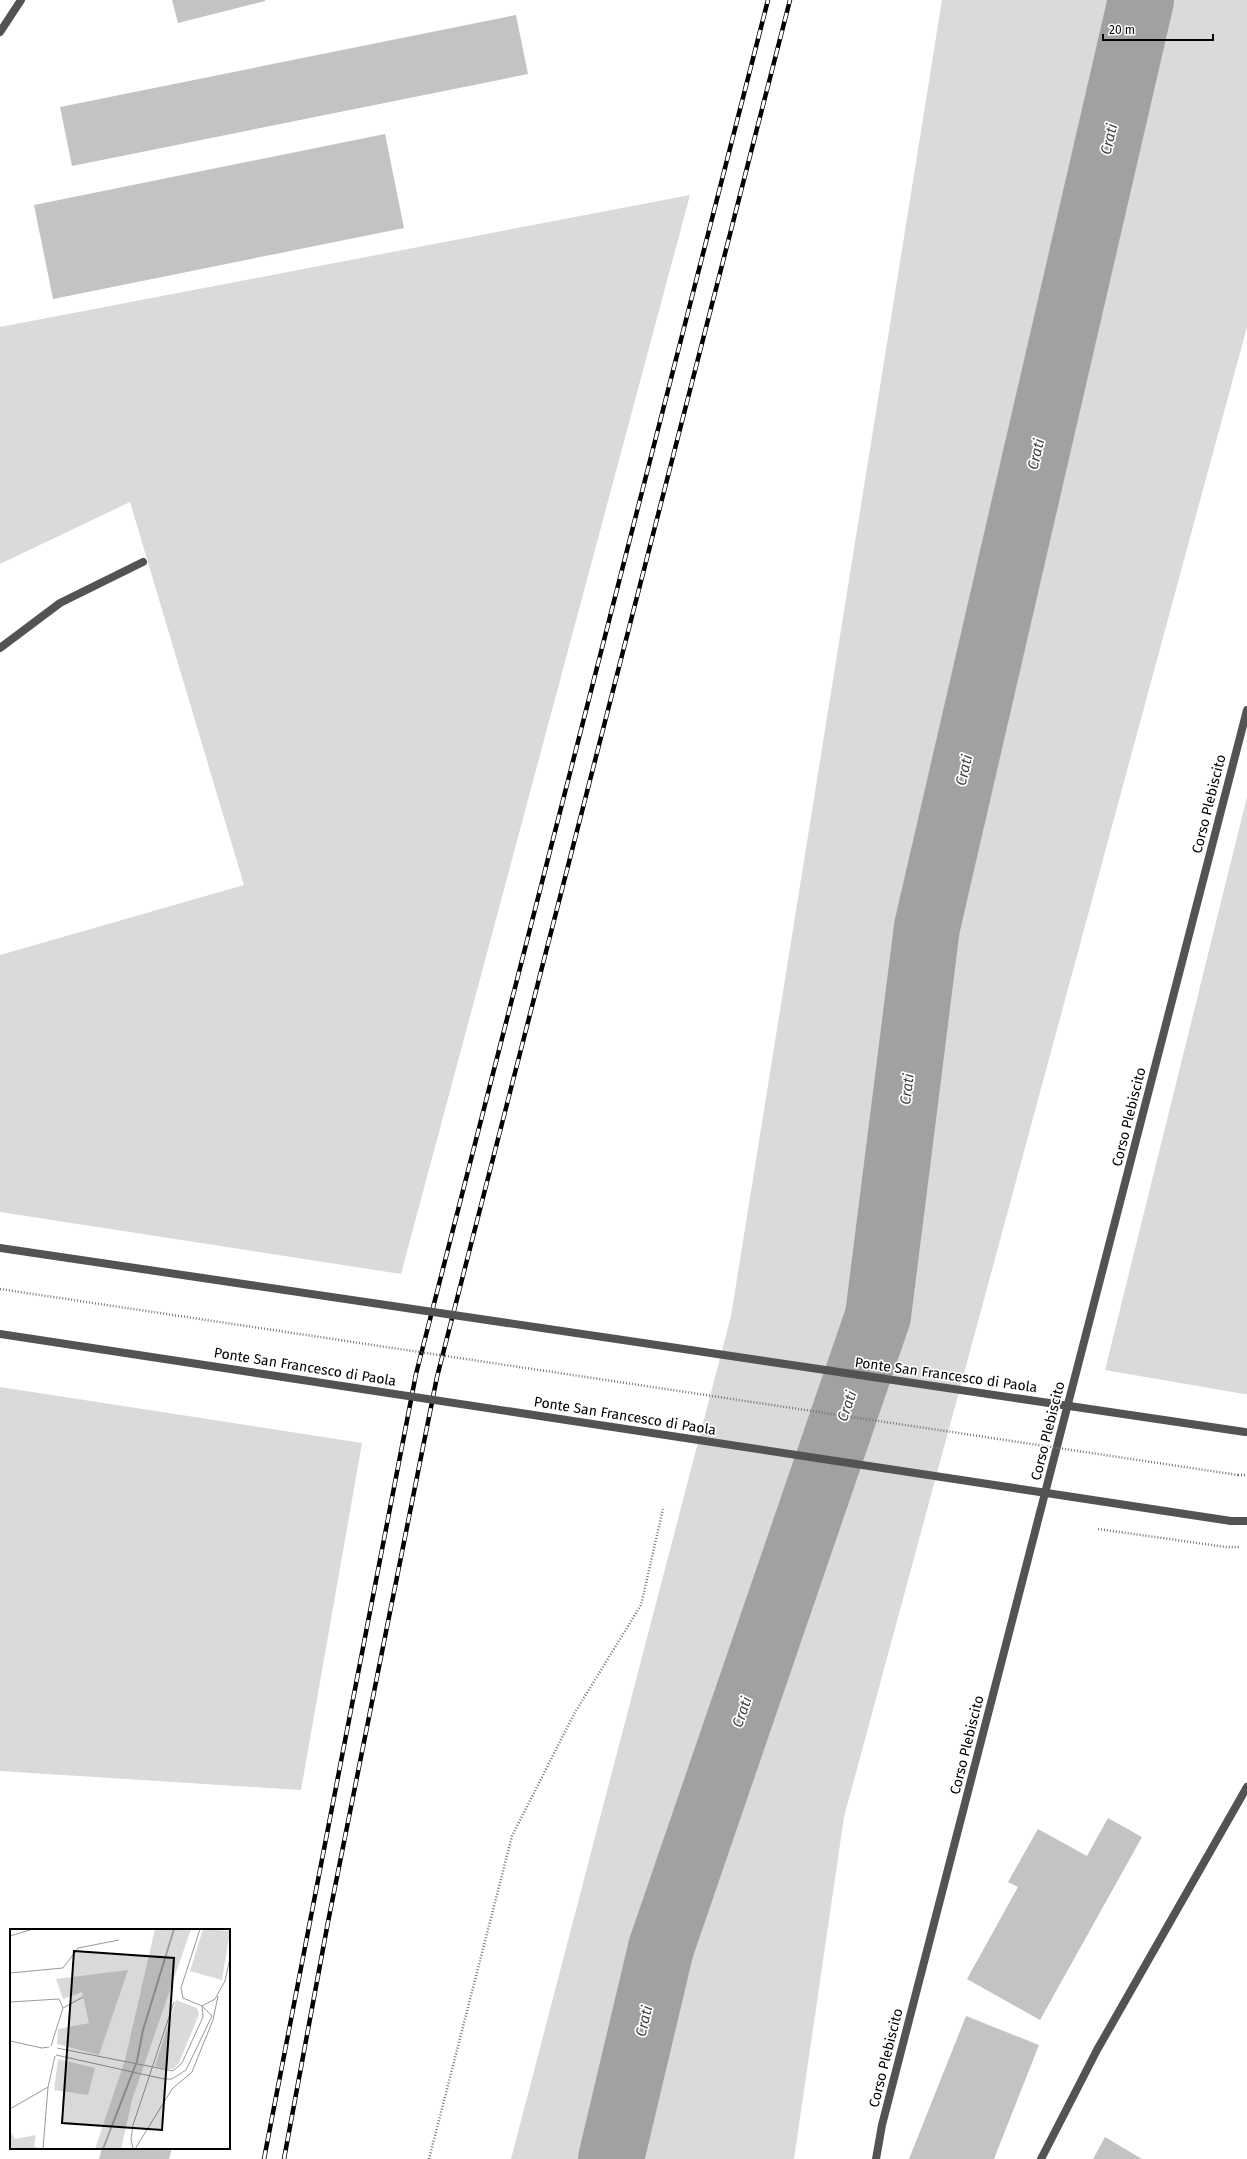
<svg xmlns="http://www.w3.org/2000/svg" width="1247" height="2159" viewBox="0 0 1247 2159" font-family="'Fira Sans',sans-serif">
  <rect width="100%" height="100%" fill="#fff"/>
  <path fill="#dadada" d="M942 0H1247V327L844 1817 794 2159H511L731 1316Z
    M690 195 401 1274 0 1212V955L244 885 130 502 0 564V327Z
    M1247 797V1394H1244L1105 1370Z
    M0 1387 362 1443 301 1790 0 1771Z"/>
  <g fill="none" stroke-linecap="round" stroke-linejoin="round">
    <path stroke="#a1a1a1" stroke-width="66" d="M611 2159 661 1948 878 1316 927 927 1141 0"/>
  </g>
  <path fill="#c3c3c3" d="M172 0H265V1L178 23Z
    M516 15 528 74 72 166 60 107Z
    M385 134 404 228 53 299 34 205Z
    M1108 1818 1142 1837 1040 2020 967 1979 1018 1887 1008 1882 1038 1829 1087 1856Z
    M966 2016 1039 2045 994 2159H909Z
    M1105 2137 1142 2159H1093Z
    M102 2148H172L169 2159H99Z"/>
  <g fill="none" stroke-linecap="round" stroke-linejoin="round">
    <path stroke="#757575" stroke-width="2.5" stroke-dasharray="1 2" stroke-linecap="butt" d="M1238 1475H1247
      M1098 1529 1226 1547H1240
      M429 2159 512 1836 574 1714 641 1605 663 1509"/>
    <path stroke="#535353" stroke-width="8" d="M0 32 21 0
      M0 648 60 603 143 562
      M1231 1521H1247
      M876 2159 882 2125 1247 710"/>
    <path stroke="#535353" stroke-width="8" d="M1041 2159 1097 2050 1247 1787"/>
    <defs>
      <path id="rail" d="M264 2159 416 1374 768 0
        M284 2159 328 1922 437 1377 790 0"/>
    </defs>
    <use href="#rail" stroke="#000" stroke-width="4.5"/>
    <use href="#rail" stroke="#fff" stroke-width="3" stroke-dasharray="9" stroke-linecap="butt"/>
    <path stroke="#757575" stroke-width="2.5" stroke-dasharray="1 2" stroke-linecap="butt" d="M0 1289 1238 1475"/>
    <path stroke="#535353" stroke-width="8" d="M0 1248 1245 1432
      M0 1334 1231 1521"/>
  </g>
  <g text-anchor="middle" dominant-baseline="central" stroke-width="3.5" stroke-linejoin="round" paint-order="stroke">
    <g font-size="14" fill="#000" stroke="#fff">
      <text transform="translate(1209 804) rotate(-76)">Corso Plebiscito</text>
      <text transform="translate(1129 1117) rotate(-76)">Corso Plebiscito</text>
      <text transform="translate(305 1367) rotate(9)">Ponte San Francesco di Paola</text>
      <text transform="translate(946 1375) rotate(8)">Ponte San Francesco di Paola</text>
      <text transform="translate(625 1416) rotate(9)">Ponte San Francesco di Paola</text>
      <text transform="translate(1048 1431) rotate(-76)">Corso Plebiscito</text>
      <text transform="translate(967 1745) rotate(-76)">Corso Plebiscito</text>
      <text transform="translate(886 2058) rotate(-76)">Corso Plebiscito</text>
    </g>
    <g font-size="15" font-style="italic" fill="#424242" stroke="#fff">
      <text transform="translate(1109 139) rotate(-77)">Crati</text>
      <text transform="translate(1036 454) rotate(-77)">Crati</text>
      <text transform="translate(964 770) rotate(-77)">Crati</text>
      <text transform="translate(907 1089) rotate(-83)">Crati</text>
      <text transform="translate(847 1406) rotate(-71)">Crati</text>
      <text transform="translate(742 1712) rotate(-71)">Crati</text>
      <text transform="translate(644 2021) rotate(-77)">Crati</text>
    </g>
  </g>
  <g transform="translate(10 1929)">
    <rect width="220" height="220" fill="#fff"/>
    <path d="M145 0H181L122 171 111 220H85L115 131ZM193 0 220 2 212 51 180 42ZM118 41 89 126 47 115 48 100 79 94 72 63 53 70 46 50ZM166 71 187 79 189 85 169 134 163 140H156L145 137ZM48 130 85 139 78 166 44 161ZM0 202 5 210 26 206 24 217 29 220H0Z" fill="#dadada"/>
    <path fill="none" stroke="#a1a1a1" stroke-width="2" d="M93 220 127 132 133 101 164 0"/>
    <path fill="none" stroke="#999" stroke-width="1" d="M190 0 171 59 173 69 192 77 205 70 215 52 220 29M0 7 23 0M0 44 53 39 68 19 109 11M0 73 49 70 53 79M192 77 202 87M0 112 32 119 39 118M41 117 53 79 73 68M47 119 163 142 172 134 193 88 192 77M46 126 154 150H162L176 141 202 87M0 180 38 158M33 220 38 158 45 127M123 220 121 210 123 196 164 73M125 220 162 160 182 143 203 91 208 67"/>
    <path fill="#000" fill-opacity="0.15" stroke="#000" stroke-width="2" d="M64 22 164 29 152 201 52 194Z"/>
    <rect width="220" height="220" fill="none" stroke="#000" stroke-width="2"/>
  </g>
  <path d="M1103 34v6h110v-6" fill="none" stroke="#000000" stroke-width="2"/>
  <text x="1109" y="34" font-size="12" fill="#000000" stroke="#ffffff" stroke-width="3" paint-order="stroke">20 m</text>
</svg>
